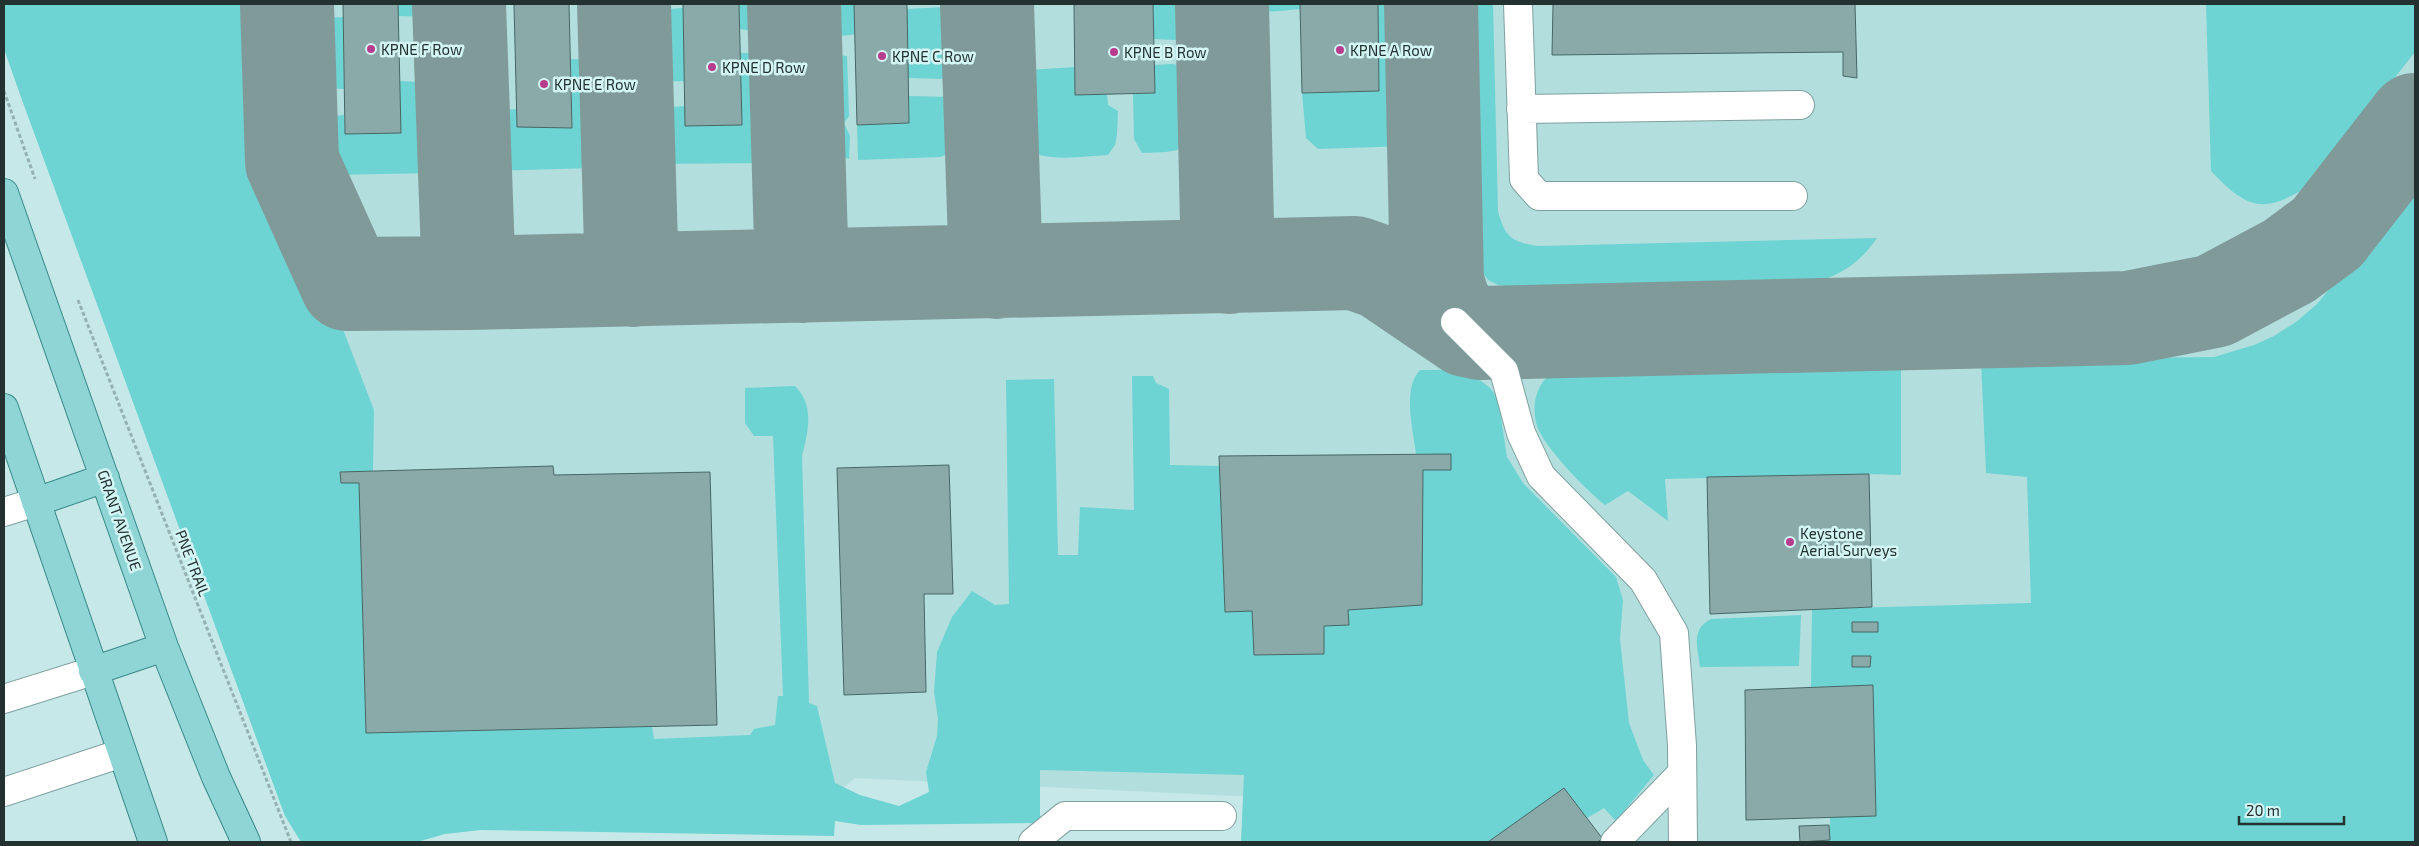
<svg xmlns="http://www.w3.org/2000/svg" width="2419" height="846" viewBox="0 0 2419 846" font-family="'Exo 2',sans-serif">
  <rect width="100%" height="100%" fill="#c6e8e8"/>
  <path fill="#b2dede" d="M4 4H2415V842H1343L1341 801 855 778 805 820 285 816 80 256Z"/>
  <path fill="#6dd4d3" d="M4 4H264L267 72 279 163 374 410 373 471 340 472 341 483H359L366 733 652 726 654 739 750 735 754 729 775 725 778 696H783L773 436H754L745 423V388L795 386C815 406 808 432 802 456L809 703 817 706 835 783 860 795 899 806 929 792 926 772 937 736 938 719 934 692 937 652 952 617 972 591 995 605 1009 604 1006 380 1054 379 1058 555H1078L1080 507 1134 510 1132 376H1153L1156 383 1169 389 1170 465 1220 466 1225 611H1252L1254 655 1324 654V626L1348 610 1422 605 1423 470H1451V454H1416C1413 429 1402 389 1420 370H1473L1476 377 1490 388 1498 399 1507 457 1523 483 1616 577 1623 600 1620 639 1629 723 1643 760 1654 775 1616 821 1604 808 1587 818 1564 788 1488 842 1241 841 1244 775 1040 770V823L861 825 835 821 834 836 481 830 445 834 417 842H301L285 816 22 100 4 49Z
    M398 4H435V17L398 16Z
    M739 4H777V5L768 27 751 31 740 29Z
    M815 4H854L855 34C837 38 825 34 815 20Z
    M1153 4H1202C1202 43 1188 41 1154 39Z
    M1247 4H1300V9C1283 10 1261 16 1247 4Z
    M1378 4C1396 4 1413 3 1418 23L1420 121 1418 133 1407 146 1318 149 1306 138 1302 93 1379 91Z
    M1457 4H1493L1498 211C1505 238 1512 242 1539 246L1877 238C1863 258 1848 271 1825 279L1511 287 1498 285 1488 280 1465 249 1460 155Z
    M2206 4H2415V52L2311 184C2265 215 2248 210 2211 171Z
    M944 7 962 15 965 70 944 79 908 78 907 9Z
    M683 8 685 81C675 81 663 83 654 76 644 66 644 22 656 13 662 8 675 9 683 8Z
    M343 17 344 89 321 88 311 83 308 76V29C314 16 330 18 343 17Z
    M740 53H758L767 56 775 67 778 149C774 157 771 162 762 163L659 164C649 154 647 135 650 121 651 116 656 112 659 108L685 106 686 126 742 125Z
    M836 55 847 56 849 116 844 123 850 136 849 159C816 148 816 122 816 92 816 84 815 73 820 66 824 61 830 58 836 55Z
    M571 59 595 60 604 70 608 159 606 164 592 168 492 171C474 165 480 139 479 123L490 111 517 109V127H572Z
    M1171 64C1179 65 1190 65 1196 72 1211 87 1206 129 1190 143 1177 154 1159 152 1142 153L1134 139 1133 94 1155 93 1154 65Z
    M1075 67V95L1107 94 1108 105 1118 111 1117 135 1115 145 1108 155C1086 156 1058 161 1036 154 1001 145 1006 97 1010 71Z
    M400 81 420 82 436 90 440 162 432 173 333 175 327 173C316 160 304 133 315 118L344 115 345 134Z
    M909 96 952 97 964 104C968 127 964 146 941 157L858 160 857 125 909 123Z
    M2415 186V842H1796L1830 840V817L1876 815 1873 685 1811 687 1812 609 2031 603 2027 477 1986 473 1981 360 2214 357 2254 345 2274 336 2296 322 2317 304Z
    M1901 361V475L1869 474 1665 479 1668 521 1628 491 1605 505C1587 491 1544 447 1537 426 1530 402 1538 378 1561 367Z
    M1801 615 1799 666 1700 667C1698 649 1690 629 1711 619Z"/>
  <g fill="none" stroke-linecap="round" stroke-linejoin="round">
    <path stroke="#809a99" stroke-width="94" d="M287 4 292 162 347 284 469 283 1355 263 1383 273 1467 330 1481 333 2128 318 2214 301 2289 261 2327 233 2415 120
      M459 4 469 283
      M624 4 632 280
      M794 4 802 276
      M987 4 996 272
      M1222 4 1228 267
      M1431 4 1437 282 1444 304 1455 322"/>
  </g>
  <path fill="#89aaa9" stroke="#476766" d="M343 4H398L401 133 345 134Z
    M514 4H569L572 128 517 127Z
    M683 4H739L742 125 685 126Z
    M854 4H907L909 123 857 125Z
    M1074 4H1153L1155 93 1075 95Z
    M1300 4H1378L1379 91 1302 93Z
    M1553 4H1855L1857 78 1843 76V52L1552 55Z
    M1451 454V470H1423L1422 605 1348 610 1349 625 1324 626V654L1254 655 1252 611 1225 612 1219 456Z
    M949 465 953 594H924L926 692 844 695 837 468Z
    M553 466 554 475 710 472 717 725 366 733 359 483H341L340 472Z
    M1869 474 1872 607 1710 614 1707 477Z
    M1852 622H1878V632H1852Z
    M1852 656H1871L1870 667H1852Z
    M1873 685 1876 816 1746 820 1745 690Z
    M1564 788 1602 838 1598 842H1488Z
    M1829 825 1830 840 1800 842 1799 826Z"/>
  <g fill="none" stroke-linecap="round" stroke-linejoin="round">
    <defs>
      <path id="minor" d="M1518 4 1524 179 1539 196H1793
        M1521 109 1800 105
        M1455 322 1504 371 1521 433 1541 476 1643 580 1674 633 1682 746 1683 842
        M4 512 36 502
        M4 699 93 671
        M4 792 122 753
        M1033 842 1065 816H1222
        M1615 842 1682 773"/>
      <path id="major" d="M4 193 164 647 216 777 246 842
        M4 408 153 842
        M36 502 105 478
        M93 671 164 647"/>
    </defs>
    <use href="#minor" stroke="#7fa09f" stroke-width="30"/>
    <use href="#major" stroke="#388989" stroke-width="30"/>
    <path stroke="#95b1b1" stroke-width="3" stroke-dasharray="4 2.5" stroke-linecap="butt" d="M4 91 35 179
      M78 300 291 842"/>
    <use href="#minor" stroke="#fff" stroke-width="28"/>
    <use href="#major" stroke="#8fd5d5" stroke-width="28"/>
  </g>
  <g fill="#b83c8c" stroke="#d3f6f5" stroke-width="2">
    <circle cx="371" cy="49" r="5"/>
    <circle cx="1340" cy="50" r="5"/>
    <circle cx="1114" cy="52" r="5"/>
    <circle cx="882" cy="56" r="5"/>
    <circle cx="712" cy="67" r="5"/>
    <circle cx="544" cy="84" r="5"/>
    <circle cx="1790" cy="542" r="5"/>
  </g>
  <g text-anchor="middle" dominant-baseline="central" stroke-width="5" stroke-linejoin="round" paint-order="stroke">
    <g font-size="15" fill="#233130" stroke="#d3f6f5" text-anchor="start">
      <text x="381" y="49">KPNE F Row</text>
      <text x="1350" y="50">KPNE A Row</text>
      <text x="1124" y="52">KPNE B Row</text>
      <text x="892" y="56">KPNE C Row</text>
      <text x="722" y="67">KPNE D Row</text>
      <text x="554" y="84">KPNE E Row</text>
      <text x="1800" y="533">Keystone<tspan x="1800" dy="17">Aerial Surveys</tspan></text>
    </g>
    <g font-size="15" fill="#233130" stroke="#d3f6f5">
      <text transform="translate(120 520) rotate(71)">GRANT AVENUE</text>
      <text transform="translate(193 563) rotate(69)">PNE TRAIL</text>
    </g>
  </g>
  <rect width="2419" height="846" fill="none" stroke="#233130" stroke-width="10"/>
  <path d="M2239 816v8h105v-8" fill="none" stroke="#233130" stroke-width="2.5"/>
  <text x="2246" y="816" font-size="15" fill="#233130" stroke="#d3f6f5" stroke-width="4" paint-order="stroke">20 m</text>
</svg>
